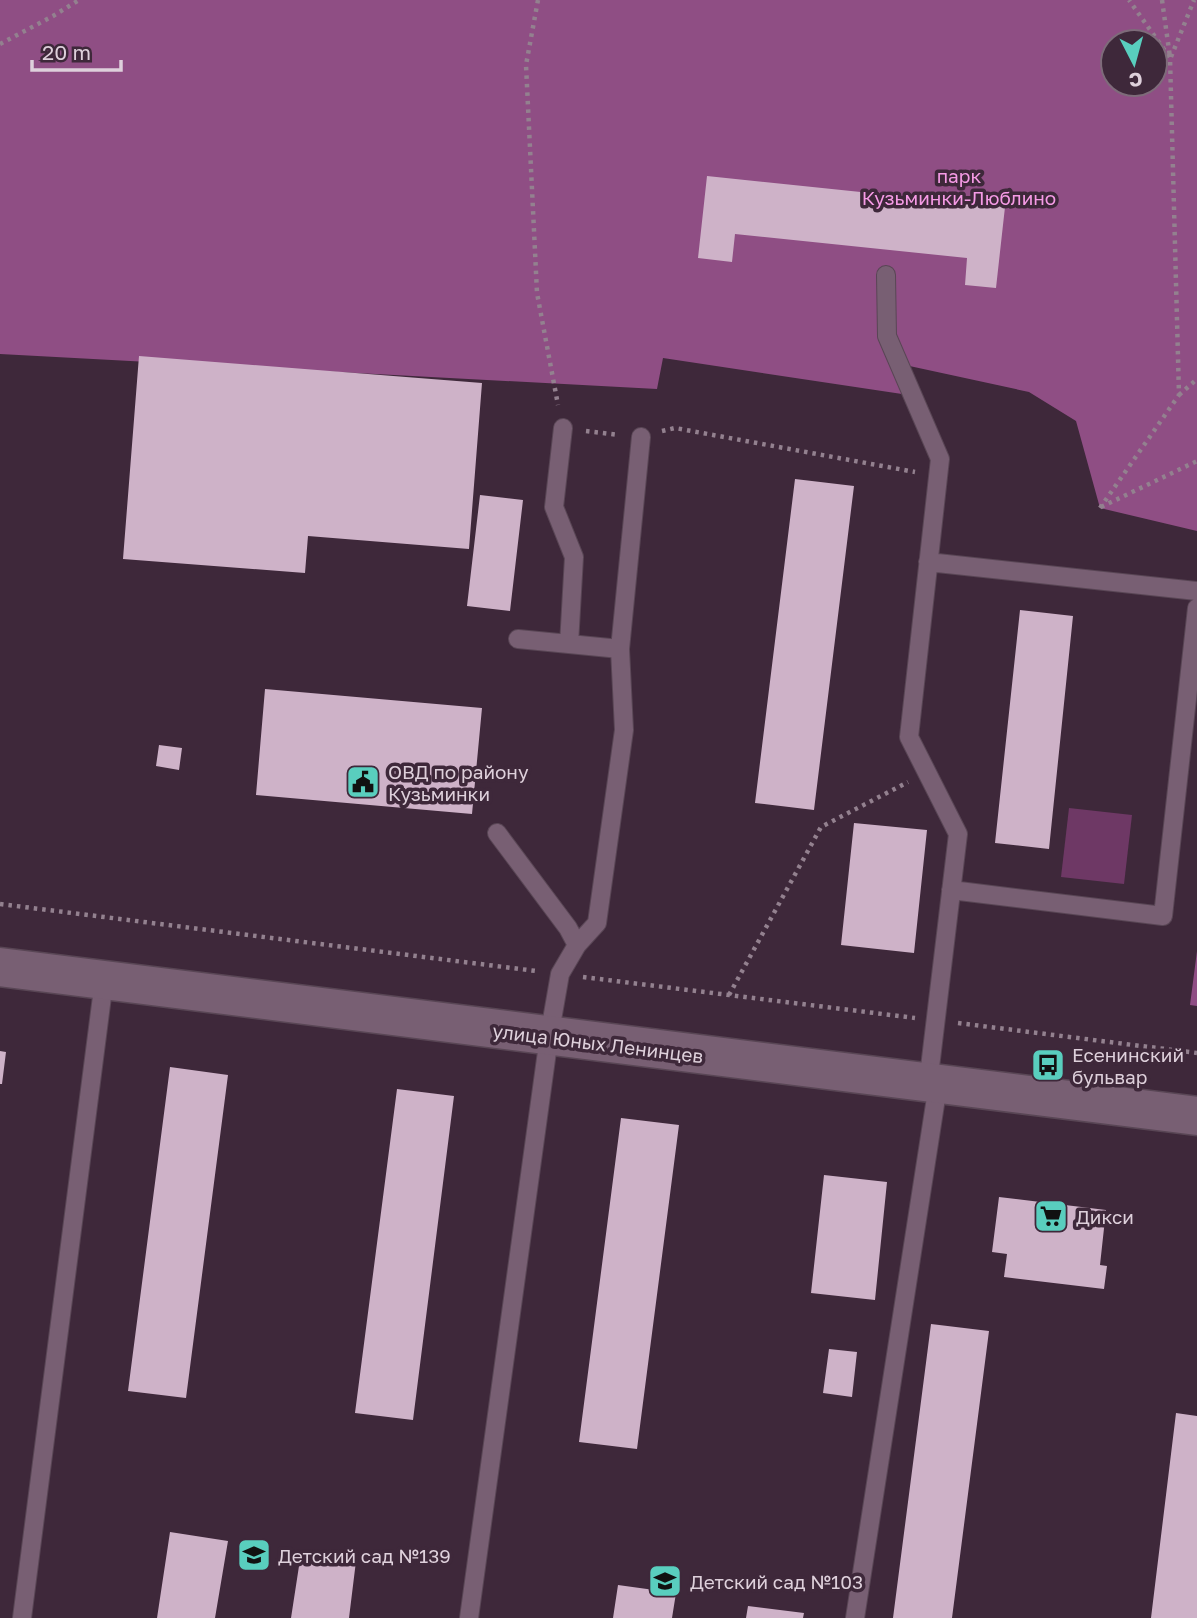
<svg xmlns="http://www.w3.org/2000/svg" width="1197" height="1618" viewBox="0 0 1197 1618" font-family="'Golos Text',sans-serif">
  <rect width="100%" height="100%" fill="#3e283a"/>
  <path fill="#6e3865" d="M1069 808 1132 815 1124 884 1061 877Z"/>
  <path fill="#8f4e84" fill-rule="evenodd" d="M0 0H1197V531L1100 508 1076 421 1029 392 891 362 902 394 663 358 657 389 0 354ZM1113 42H1155V84H1113Z
    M1197 951V1006L1190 1005Z"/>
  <path fill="#ceb2c8" d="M707 176 1005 207 996 288 965 285 967 258 735 234 732 262 698 258Z
    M139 356 482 383 469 549 308 536 305 573 123 559Z
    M795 479 854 486 814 810 755 803Z
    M480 495 523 500 510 611 467 606Z
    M1020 610 1073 616 1049 849 995 843Z
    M265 689 482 708 472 814 256 795Z
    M159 745 182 748 179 770 156 766Z
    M854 823 927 830 914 953 841 945Z
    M0 1051 6 1052 2 1084H0Z
    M170 1067 228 1075 186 1398 128 1391Z
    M397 1089 454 1096 413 1420 355 1413Z
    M621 1118 679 1125 637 1449 579 1442Z
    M824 1175 887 1182 875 1300 811 1293Z
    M999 1197 1106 1210 1100 1265 1107 1266 1104 1289 1004 1277 1007 1254 992 1252Z
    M931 1324 989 1331 952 1618H893Z
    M829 1349 857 1352 852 1397 823 1393Z
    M1176 1413 1197 1416V1618H1151Z
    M170 1532 228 1541 215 1618H157Z
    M301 1553 356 1561 349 1618H291Z
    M618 1585 676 1593 672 1618H613Z
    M748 1606 804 1613 803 1618H746Z"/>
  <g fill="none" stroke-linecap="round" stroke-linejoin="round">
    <defs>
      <path id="lane" d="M886 275 887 336 940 459 909 737 958 834 928 1084
        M563 428 554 507 574 557 569 644
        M928 562 1197 591
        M620 649 641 437
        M497 833 568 928 577 945
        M951 890 1163 916 1197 608
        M22 1618 104 981
        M469 1618 549 1037 560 974 577 945 597 923 624 730 620 649 518 639
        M855 1618 938 1085"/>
      <path id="secondary" d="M0 967 1197 1116"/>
    </defs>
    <use href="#lane" stroke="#594655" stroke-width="20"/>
    <use href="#secondary" stroke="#594655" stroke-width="41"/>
    <path stroke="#93818f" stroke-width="4.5" stroke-dasharray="3.5 5" stroke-linecap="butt" d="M538 0 526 65 537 293 558 405
      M1162 0 1170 57
      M0 44 53 16 79 0
      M1171 57 1194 0
      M1179 395 1197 379
      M586 431 619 435
      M662 431 675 428 915 472
      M1101 507 1197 461
      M1100 508 1179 395 1170 58 1129 0
      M0 904 536 971
      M583 977 915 1018
      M729 995 821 827 908 782
      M958 1023 1197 1053"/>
    <use href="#lane" stroke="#785f73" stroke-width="18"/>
    <use href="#secondary" stroke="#785f73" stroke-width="38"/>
  </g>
  <defs>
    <symbol id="civic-square" viewBox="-11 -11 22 22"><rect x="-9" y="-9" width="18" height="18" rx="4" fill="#59cebe" stroke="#3e283a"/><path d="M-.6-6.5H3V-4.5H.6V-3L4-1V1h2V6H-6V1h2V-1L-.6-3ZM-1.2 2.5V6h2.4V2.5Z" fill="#111"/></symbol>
    <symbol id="bus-square" viewBox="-11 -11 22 22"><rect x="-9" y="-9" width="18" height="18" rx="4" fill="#59cebe" stroke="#3e283a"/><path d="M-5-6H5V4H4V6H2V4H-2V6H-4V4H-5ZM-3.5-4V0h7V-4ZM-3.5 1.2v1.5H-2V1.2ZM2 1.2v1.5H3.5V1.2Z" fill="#111"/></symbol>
    <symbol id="supermarket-square" viewBox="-11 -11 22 22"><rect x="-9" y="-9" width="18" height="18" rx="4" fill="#59cebe" stroke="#3e283a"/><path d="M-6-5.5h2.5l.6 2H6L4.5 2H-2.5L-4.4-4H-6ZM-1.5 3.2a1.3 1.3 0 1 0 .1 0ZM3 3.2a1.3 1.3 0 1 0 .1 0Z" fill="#111"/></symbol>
    <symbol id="school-square" viewBox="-11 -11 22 22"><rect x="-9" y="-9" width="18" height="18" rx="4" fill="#59cebe" stroke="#3e283a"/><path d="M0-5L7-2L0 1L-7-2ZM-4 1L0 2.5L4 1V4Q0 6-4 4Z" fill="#111"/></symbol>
  </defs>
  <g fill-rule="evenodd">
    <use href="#civic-square" x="344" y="763" width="38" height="38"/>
    <use href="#bus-square" x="1029" y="1046" width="38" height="38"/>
    <use href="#supermarket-square" x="1032" y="1197" width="38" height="38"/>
    <use href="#school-square" x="235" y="1536" width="38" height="38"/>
    <use href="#school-square" x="646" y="1562" width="38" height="38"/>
  </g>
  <g text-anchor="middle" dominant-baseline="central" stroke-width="7" stroke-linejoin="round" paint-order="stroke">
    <g font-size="19" fill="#f69be6" stroke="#3e283a">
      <text x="959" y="175">парк<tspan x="959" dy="22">Кузьминки-Люблино</tspan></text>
    </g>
    <g font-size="19" fill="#ded0db" stroke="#3e283a" text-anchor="start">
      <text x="388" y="771">ОВД по району<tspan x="388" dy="22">Кузьминки</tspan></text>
      <text x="1072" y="1054">Есенинский<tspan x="1072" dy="22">бульвар</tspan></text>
      <text x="1076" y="1216">Дикси</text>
      <text x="278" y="1555">Детский сад №139</text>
      <text x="690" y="1581">Детский сад №103</text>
    </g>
    <g font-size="19" fill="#ded0db" stroke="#3e283a">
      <text transform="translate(598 1043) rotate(7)">улица Юных Ленинцев</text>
    </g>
  </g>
  <g transform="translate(1134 63) rotate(174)"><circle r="33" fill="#3e283a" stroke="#7e6b7a" stroke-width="2"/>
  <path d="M0-5L12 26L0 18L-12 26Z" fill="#59cebe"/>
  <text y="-10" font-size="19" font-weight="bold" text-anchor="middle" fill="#ded0db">С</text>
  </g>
  <path d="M32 60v10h89v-10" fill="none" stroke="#ded0db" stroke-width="3.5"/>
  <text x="42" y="60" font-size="21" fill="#ded0db" stroke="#3e283a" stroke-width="5" paint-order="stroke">20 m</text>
</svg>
